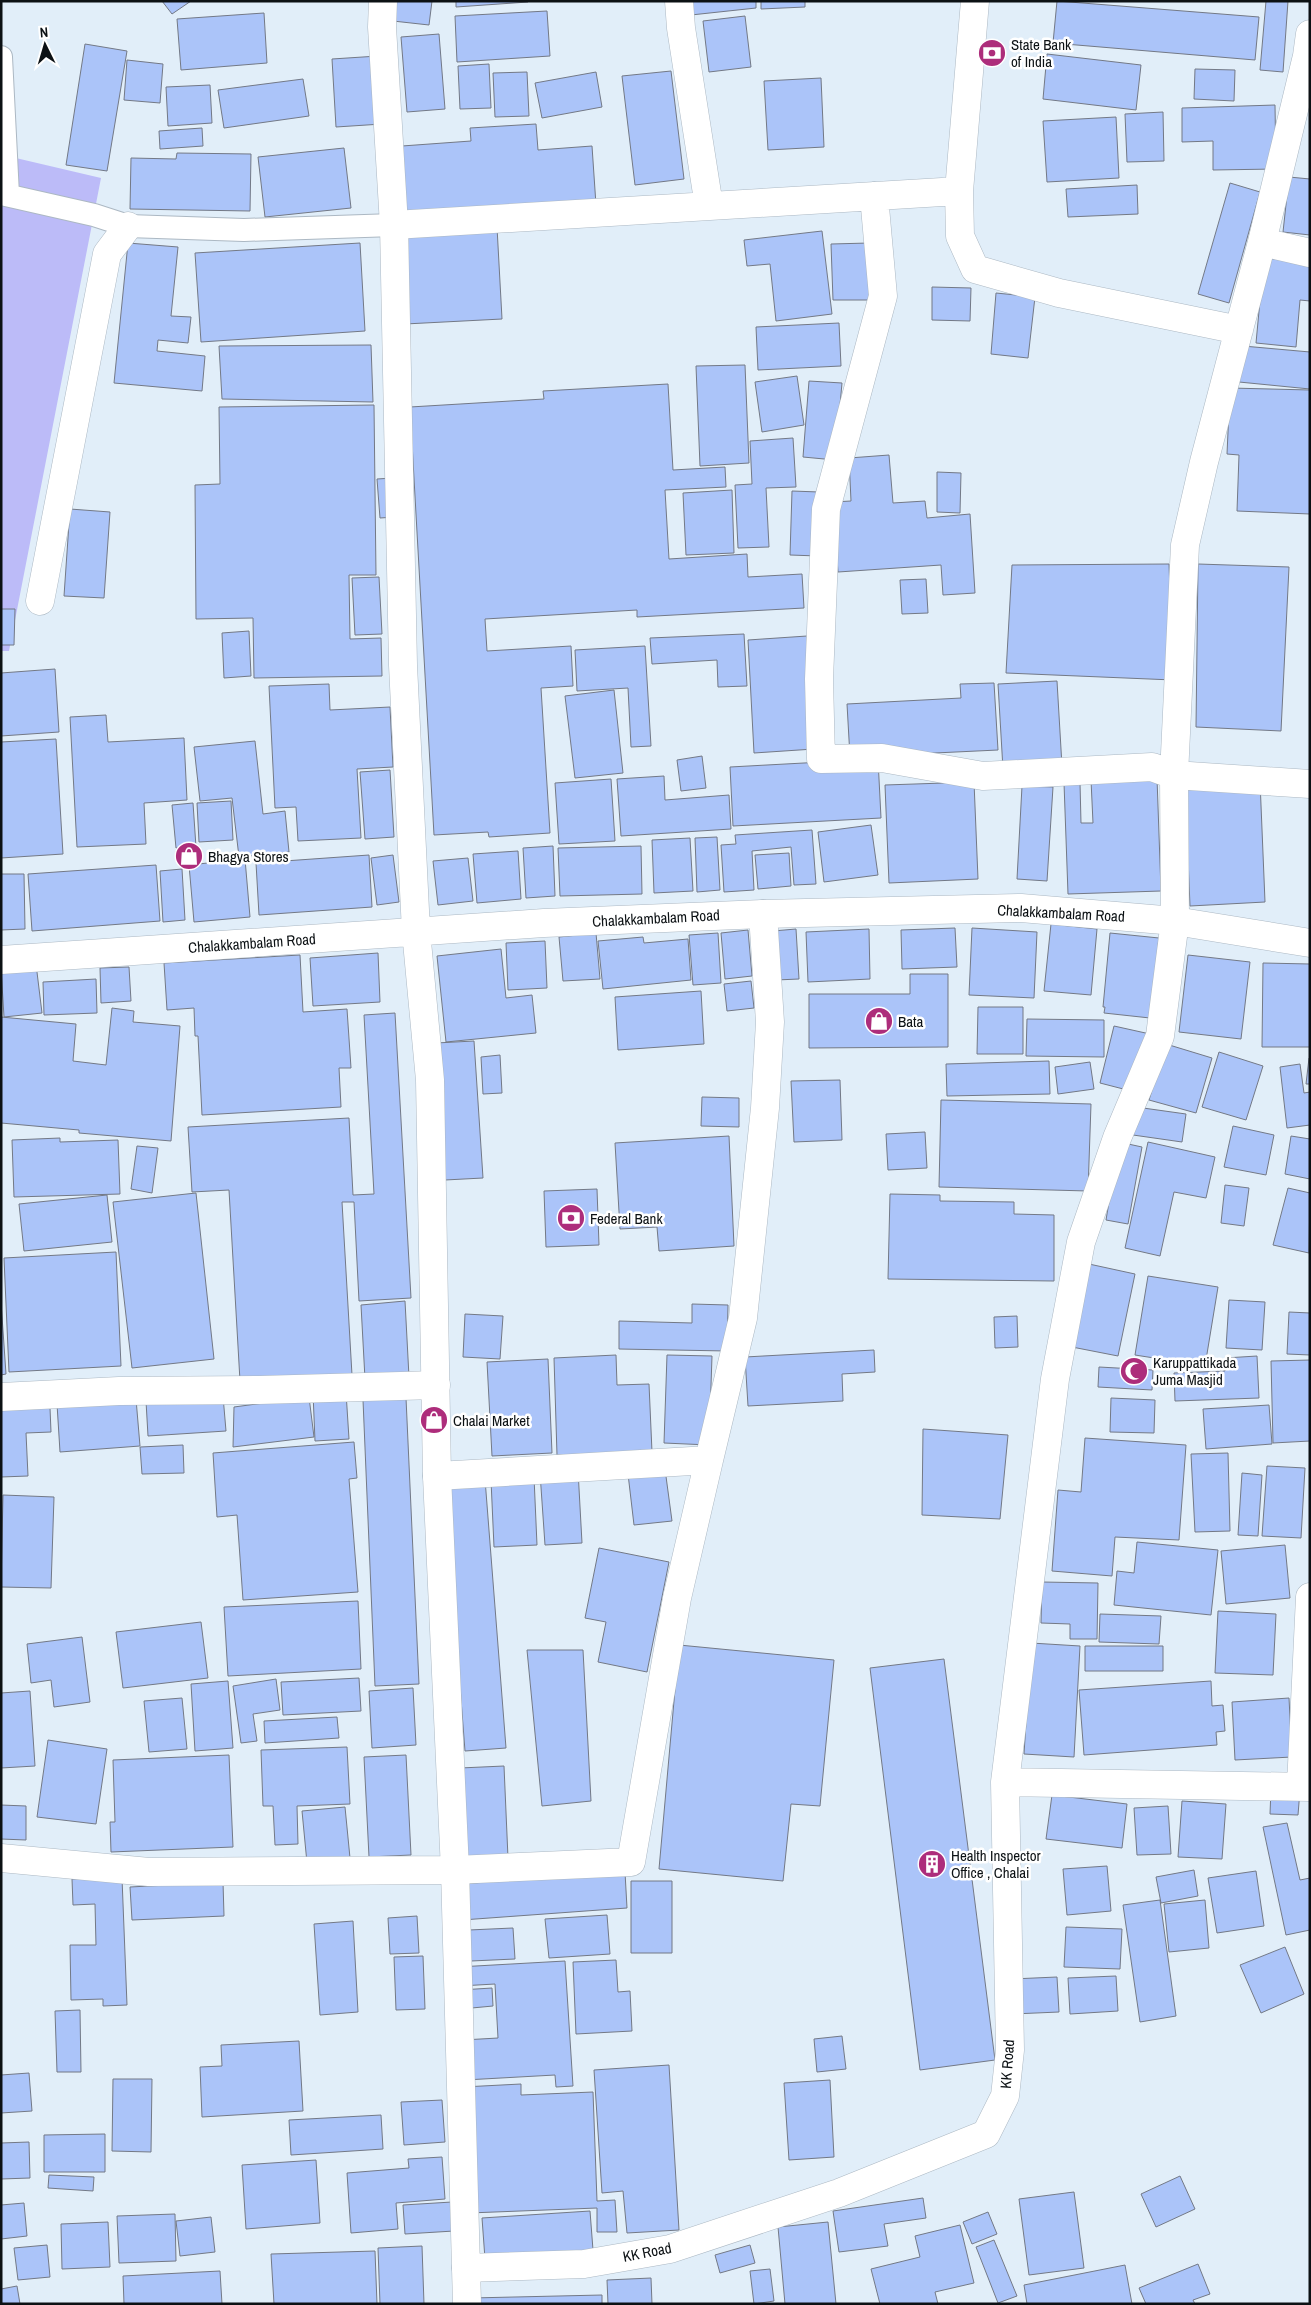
<svg xmlns="http://www.w3.org/2000/svg" width="1311" height="2305" viewBox="0 0 1311 2305" font-family="'Archivo Narrow',sans-serif">
  <rect width="100%" height="100%" fill="#e1eef9"/>
  <path fill="#bcbbf8" d="M1 146 3 155 101 178 9 651H1Z"/>
  <path fill="#abc4f9" stroke="#737986" d="M162 1H191L172 14Z
    M394 1H432L429 25 393 21Z
    M456 1H527L528 2 456 7Z
    M689 1H756V8L691 15Z
    M761 1H805V7L761 9Z
    M1057 1 1259 17 1255 60 1053 43Z
    M1266 1H1288L1283 72 1260 70Z
    M547 11 550 56 457 62 455 16Z
    M264 13 267 63 181 70 177 19Z
    M745 16 751 67 709 72 703 21Z
    M439 34 445 109 407 112 401 37Z
    M85 44 127 51 107 171 66 165Z
    M1047 54 1141 65 1136 110 1043 99Z
    M378 56 382 124 336 127 332 59Z
    M127 60 163 64 160 103 124 100Z
    M489 64 491 108 460 109 458 66Z
    M1195 69 1235 70 1234 101 1194 99Z
    M671 71 684 179 635 185 622 76Z
    M527 72 529 116 495 117 493 73Z
    M596 72 602 107 542 118 535 83Z
    M821 78 824 147 768 150 764 81Z
    M303 79 309 116 224 128 218 90Z
    M210 85 212 123 168 126 166 87Z
    M1275 105 1276 169 1213 170V141L1182 142V108Z
    M1163 112 1164 161 1127 162 1125 114Z
    M1116 117 1119 178 1047 182 1043 121Z
    M536 124 538 150 592 146 596 205 406 217 402 146 471 141 470 128Z
    M202 128 203 146 160 149 159 131Z
    M344 148 351 208 265 217 258 157Z
    M177 153 251 154 250 211 130 209 131 158 176 159Z
    M1289 177 1310 179V235L1283 232Z
    M1230 183 1260 192 1229 303 1198 294Z
    M1137 185 1138 214 1068 217 1066 189Z
    M497 227 502 319 405 324 400 232Z
    M822 231 832 314 776 321 770 264 747 266 744 240Z
    M128 243 178 247 171 316 191 317 188 343 158 340 157 351 205 356 202 391 114 383Z
    M360 243 365 331 201 342 195 253Z
    M869 243 870 300H833L831 244Z
    M1264 258 1310 262V301L1300 300 1296 347 1256 343Z
    M932 287 971 288 970 321 932 320Z
    M996 293 1035 297 1028 358 991 354Z
    M839 323 841 366 758 370 756 327Z
    M371 345 373 402 222 399 219 346Z
    M1243 346 1310 352V389L1239 382Z
    M745 365 749 463 700 466 696 366Z
    M797 376 804 425 762 432 755 382Z
    M809 381 842 383 835 460 803 457Z
    M668 384 673 470 725 467 726 487 665 490 669 559 747 554 748 577 802 574 804 608 637 617V610L485 619 487 651 571 646 573 686 541 688 550 833 489 837 488 832 434 835 410 407 544 399 543 391Z
    M1230 388 1310 390V514L1237 511 1239 455 1227 454Z
    M374 405 376 575H349L350 639 381 638 382 676 254 678 253 618 196 619 195 485 220 484 219 407Z
    M793 438 796 487 766 488 769 547 738 548 735 485 752 484 750 441Z
    M889 455 893 503 925 501 927 518 970 514 975 593 943 595 941 565 838 572 833 502 851 501 849 458Z
    M937 472 961 473 960 513 937 512Z
    M393 478 395 517 380 518 377 479Z
    M732 490 734 553 686 555 683 493Z
    M792 491 819 492 818 556 790 555Z
    M70 509 110 512 104 598 64 596Z
    M1169 564 1173 680 1006 673 1012 565Z
    M1198 564 1289 567 1281 731 1196 727Z
    M379 577 382 634 355 635 352 578Z
    M926 579 928 613 902 614 900 580Z
    M1 609H15L14 645H1Z
    M249 631 251 676 224 678 222 633Z
    M744 634 747 686 718 687 717 660 652 664 650 638Z
    M807 636 814 749 754 753 748 640Z
    M645 646 651 746 631 747 628 688 577 691 575 650Z
    M55 669 59 732 1 736V673Z
    M1057 681 1062 766 1003 769 998 684Z
    M994 683 998 750 850 757 847 704 961 698 960 684Z
    M329 684 330 710 390 707 393 767 357 769 361 838 298 841 296 807 275 808 269 686Z
    M614 690 623 773 575 778 565 696Z
    M106 715 108 742 184 738 187 800 144 803 146 844 77 847 70 717Z
    M56 739 63 854 1 858V742Z
    M255 741 263 814 285 811 289 852 239 857 232 798 200 801 194 747Z
    M702 756 706 788 681 791 677 760Z
    M878 759 881 818 733 826 730 767Z
    M390 770 394 837 365 839 360 772Z
    M664 776 665 800 729 795 731 829 621 836 617 779Z
    M1157 778 1161 891 1068 894 1064 783H1080L1081 823H1093L1091 780Z
    M611 779 615 841 559 844 555 783Z
    M1260 781 1265 902 1190 906 1185 785Z
    M974 782 978 879 889 883 885 785Z
    M1022 786 1053 787 1047 881 1017 879Z
    M231 801 233 840 199 842 197 803Z
    M193 803 196 847 176 848 172 805Z
    M871 825 878 875 824 882 818 832Z
    M812 830 816 884 794 885 791 847 752 851 754 890 724 892 721 845 736 844 735 835Z
    M717 837 720 890 697 892 695 838Z
    M690 838 693 891 654 893 652 840Z
    M553 846 555 896 526 898 523 848Z
    M641 846 642 894 560 896 558 848Z
    M518 851 521 899 477 903 473 854Z
    M789 853 791 886 758 889 755 855Z
    M369 855 372 907 259 915 256 863Z
    M393 855 399 902 377 905 371 858Z
    M468 858 473 901 438 905 433 861Z
    M245 859 250 917 194 922 189 865Z
    M156 865 160 921 32 931 28 874Z
    M182 869 185 920 163 922 160 871Z
    M1 874H24L25 929 1 930Z
    M1051 924 1097 929 1091 995 1044 991Z
    M955 928 957 967 902 969 901 930Z
    M972 928 1037 932 1034 998 969 995Z
    M796 929 799 979 776 980 773 931Z
    M869 929 870 979 808 982 806 932Z
    M748 930 752 976 725 979 721 933Z
    M596 933 600 979 563 981 559 937Z
    M718 933 721 983 693 985 689 935Z
    M1110 933 1159 938 1150 1018 1104 1013 1105 1007H1103Z
    M643 937 644 943 688 939 691 980 603 989 598 941Z
    M545 941 547 988 508 990 506 943Z
    M501 949 506 998 532 995 536 1033 446 1042 437 956Z
    M378 953 380 1002 313 1006 310 958Z
    M300 955 303 1012 347 1009 351 1068H339L341 1107 202 1115 198 1036H195L194 1008 167 1010 164 963Z
    M1188 955 1250 962 1241 1039 1179 1032Z
    M1263 963 1310 964V1047H1262Z
    M36 964 42 1013 4 1017 1 968Z
    M129 967 131 1001 101 1003 100 968Z
    M910 974H948V1047L809 1048V994H910Z
    M96 979 97 1013 44 1015 43 982Z
    M751 981 754 1008 727 1011 724 984Z
    M701 991 704 1044 618 1050 615 997Z
    M978 1007H1023V1054H977Z
    M112 1008 134 1011 133 1022 180 1026 171 1141 79 1133V1130L1 1123V1017L76 1024 73 1061 106 1065Z
    M395 1013 411 1298 359 1301 354 1202H342L352 1375 240 1381 229 1190 192 1192 188 1127 349 1118 353 1195 374 1194 364 1015Z
    M1027 1019 1104 1020V1057L1026 1056Z
    M1114 1026 1150 1034 1135 1092 1100 1083Z
    M474 1041 483 1178 445 1180 436 1043Z
    M1166 1044 1212 1058 1196 1113 1149 1100Z
    M1219 1052 1263 1066 1246 1120 1202 1107Z
    M500 1055 502 1093 483 1094 481 1057Z
    M1309 1058H1310V1084H1306Z
    M1049 1061 1050 1094 947 1096 946 1064Z
    M1090 1062 1094 1089 1058 1094 1055 1067Z
    M1300 1064 1304 1093 1310 1092V1125L1287 1128 1280 1067Z
    M840 1080 842 1140 794 1142 791 1081Z
    M702 1097 739 1098V1127L701 1126Z
    M941 1100 1091 1104 1088 1191 939 1187Z
    M1136 1107 1186 1114 1182 1142 1133 1135Z
    M1233 1126 1274 1135 1266 1175 1224 1167Z
    M925 1132 927 1168 888 1170 886 1134Z
    M729 1136 734 1246 659 1251 657 1227 620 1229 615 1143Z
    M1291 1136 1310 1139V1179L1285 1174Z
    M60 1138V1142L118 1140 120 1194 14 1197 12 1140Z
    M1119 1142 1142 1147 1128 1224 1106 1220Z
    M1148 1142 1215 1157 1206 1198 1174 1192 1160 1256 1125 1248Z
    M137 1146 158 1148 152 1193 131 1189Z
    M1225 1185 1249 1188 1244 1226 1221 1223Z
    M1288 1188 1310 1193 1309 1253 1273 1245Z
    M597 1189 599 1245 546 1247 544 1191Z
    M196 1193 214 1359 132 1368 113 1202Z
    M890 1194 940 1195V1201L1014 1202V1214L1054 1215V1281L888 1279Z
    M107 1195 112 1242 24 1251 19 1204Z
    M116 1252 121 1366 9 1372 4 1258Z
    M1089 1264 1135 1274 1118 1356 1072 1347Z
    M1148 1276 1218 1287 1205 1366 1135 1355Z
    M1229 1300 1265 1302 1262 1350 1226 1348Z
    M405 1301 409 1377 365 1379 361 1305Z
    M1 1302 6 1374 1 1375Z
    M692 1304 728 1305 727 1351 619 1349V1321L692 1323Z
    M1289 1312 1310 1313V1355L1287 1354Z
    M465 1314 503 1316 500 1359 463 1357Z
    M1017 1316 1018 1347 995 1348 994 1317Z
    M874 1350 875 1372 842 1374 843 1401 748 1406 745 1357Z
    M616 1355 617 1385 649 1384 652 1452 557 1455 554 1358Z
    M667 1355 712 1356 709 1445 664 1443Z
    M1257 1356 1259 1398 1175 1401 1174 1373 1225 1371V1358Z
    M548 1359 552 1453 492 1456 487 1362Z
    M1310 1360V1441L1273 1443 1271 1361Z
    M1099 1367 1153 1370 1152 1390 1098 1387Z
    M346 1392 349 1439 315 1441 313 1393Z
    M223 1396 226 1431 148 1436 146 1401Z
    M309 1397 314 1437 233 1447 234 1407Z
    M406 1398 419 1684 375 1686 363 1400Z
    M1111 1398 1155 1400 1154 1433 1110 1432Z
    M136 1399 140 1446 60 1452 57 1404Z
    M1269 1405 1272 1444 1206 1449 1203 1409Z
    M50 1408 51 1432 26 1433 28 1476 1 1477V1410Z
    M923 1429 1008 1435 1000 1519 922 1515Z
    M1085 1438 1186 1445 1179 1540 1115 1537 1112 1576 1052 1571 1058 1490 1081 1492Z
    M354 1442 357 1478 349 1479 358 1592 243 1600 237 1515 217 1517 213 1453Z
    M183 1445 184 1473 142 1474 140 1447Z
    M1228 1453 1230 1531 1195 1532 1191 1454Z
    M1267 1466 1305 1468 1301 1538 1262 1536Z
    M665 1469 672 1521 634 1525 628 1474Z
    M578 1470 582 1543 545 1545 540 1473Z
    M1242 1473 1262 1475 1258 1536 1238 1535Z
    M534 1477 537 1545 494 1547 491 1480Z
    M485 1479 506 1748 465 1751 444 1481Z
    M3 1495 54 1497 51 1588 1 1587Z
    M1137 1542 1218 1550 1211 1615 1114 1605 1117 1571 1134 1573Z
    M1285 1545 1290 1598 1226 1604 1221 1551Z
    M599 1548 669 1562 647 1672 598 1662 606 1622 585 1618Z
    M1042 1582 1098 1583 1097 1639H1070V1624L1041 1623Z
    M358 1601 361 1669 228 1676 224 1607Z
    M1218 1611 1276 1614 1273 1675 1215 1673Z
    M1100 1614 1161 1616 1159 1644 1099 1642Z
    M201 1622 208 1678 123 1688 116 1632Z
    M82 1637 90 1702 54 1707 51 1680 31 1683 27 1644Z
    M1031 1643 1080 1646 1074 1757 1024 1754Z
    M679 1645 834 1660 820 1806 791 1804 783 1881 659 1869Z
    M1085 1646H1163V1671H1085Z
    M527 1650H583L591 1801 542 1806Z
    M944 1659 995 2060 920 2070 870 1668Z
    M359 1678 361 1711 283 1715 281 1682Z
    M276 1679 280 1710 253 1714 257 1741 241 1743 233 1686Z
    M228 1681 233 1748 195 1751 191 1684Z
    M1211 1681 1212 1706 1223 1705 1225 1731 1216 1732 1217 1745 1084 1755 1079 1690Z
    M413 1688 416 1745 372 1748 369 1691Z
    M30 1691 35 1766 1 1768V1693Z
    M182 1698 187 1749 149 1752 144 1701Z
    M1289 1698 1292 1757 1235 1760 1232 1702Z
    M337 1717 339 1738 265 1743 264 1721Z
    M48 1740 107 1749 96 1824 37 1817Z
    M347 1747 350 1804 297 1806 298 1844 275 1845 273 1806H263L261 1750Z
    M229 1755 233 1847 111 1852 110 1822H115L113 1760Z
    M406 1755 411 1855 369 1857 364 1757Z
    M504 1766 508 1858 464 1859 460 1768Z
    M1271 1789 1300 1790 1298 1815 1270 1814Z
    M1052 1795 1127 1804 1122 1848 1046 1839Z
    M1182 1801 1226 1804 1222 1859 1178 1857Z
    M1 1805 26 1806V1840L1 1839Z
    M1168 1806 1171 1854 1137 1855 1134 1808Z
    M345 1807 350 1858 307 1863 302 1811Z
    M1287 1823 1300 1880 1310 1878V1930L1286 1935 1263 1827Z
    M1107 1866 1111 1911 1067 1915 1063 1869Z
    M1194 1870 1198 1896 1161 1903 1156 1877Z
    M1256 1871 1264 1926 1217 1933 1208 1878Z
    M625 1872 627 1908 462 1920 459 1884Z
    M122 1878 127 2005 103 2006V1999L71 2000 70 1945H96L95 1904 73 1905 72 1879Z
    M631 1881H672V1953H631Z
    M223 1882 224 1916 132 1920 130 1887Z
    M1160 1900 1176 2016 1140 2022 1123 1905Z
    M1205 1900 1209 1948 1169 1952 1164 1904Z
    M607 1915 610 1954 549 1958 545 1919Z
    M417 1916 419 1953 390 1954 388 1918Z
    M353 1921 358 2012 320 2015 314 1924Z
    M1066 1927 1122 1929 1120 1969 1064 1967Z
    M513 1928 515 1959 471 1961 469 1930Z
    M1285 1947 1304 1994 1261 2013 1240 1965Z
    M423 1956 425 2009 396 2010 394 1957Z
    M616 1960 618 1992 630 1991 632 2031 576 2034 573 1962Z
    M565 1961 573 2086 556 2087 555 2075 465 2080 463 2040 498 2038 495 1984 460 1986 458 1967Z
    M1116 1976 1118 2011 1070 2014 1068 1978Z
    M1057 1977 1059 2012 1013 2014 1012 1979Z
    M492 1988 493 2006 461 2009 460 1990Z
    M80 2010 81 2072H57L55 2011Z
    M842 2036 846 2069 817 2072 814 2039Z
    M299 2041 303 2111 202 2117 200 2067 222 2066 221 2045Z
    M669 2065 679 2230 627 2233 623 2191 602 2193 594 2070Z
    M29 2073 32 2111 1 2113V2075Z
    M113 2079H152L151 2152 112 2151Z
    M830 2080 834 2157 789 2160 784 2083Z
    M521 2084V2095L593 2092 597 2201 615 2200 617 2232H597V2208L469 2213 463 2087Z
    M442 2100 445 2142 404 2145 401 2102Z
    M381 2115 383 2149 291 2155 289 2120Z
    M105 2134V2172H44V2135Z
    M29 2142 30 2178 1 2179V2143Z
    M442 2157 445 2199 396 2203 398 2229 351 2233 347 2173 409 2168 408 2159Z
    M316 2160 320 2223 246 2229 242 2165Z
    M49 2175 94 2177 93 2191 48 2188Z
    M1180 2176 1195 2209 1156 2227 1141 2194Z
    M1074 2192 1084 2268 1029 2275 1019 2199Z
    M923 2198 926 2218 884 2224 888 2246 839 2252 833 2211Z
    M452 2202 454 2231 405 2234 403 2205Z
    M24 2203 27 2236 1 2239V2205Z
    M590 2211 593 2250 485 2259 482 2218Z
    M988 2212 997 2234 972 2244 963 2222Z
    M175 2214 176 2261 119 2263 117 2216Z
    M211 2217 215 2252 180 2256 176 2221Z
    M108 2222 110 2267 62 2269 61 2224Z
    M828 2222 836 2304H785L778 2227Z
    M960 2225 974 2283 935 2292 938 2304H880L871 2269 920 2257 915 2236Z
    M994 2240 1017 2296 998 2303 976 2247Z
    M47 2245 50 2277 18 2280 14 2248Z
    M750 2245 755 2263 720 2273 715 2255Z
    M422 2246 424 2304H380L378 2248Z
    M375 2251 377 2304H274L271 2254Z
    M1198 2264 1210 2294 1193 2300 1195 2304H1146L1139 2288Z
    M1125 2265 1132 2304H1027L1024 2285Z
    M770 2269 774 2301 754 2304 750 2271Z
    M220 2271 222 2304H124L123 2276Z
    M651 2278 652 2304H608L607 2280Z
    M17 2286 20 2304H1V2289Z
    M602 2295V2304H471V2298Z"/>
  <g fill="none" stroke-linecap="round" stroke-linejoin="round">
    <defs>
      <path id="lane" d="M1 57 8 195
        M1 194 94 215 128 226 244 230 394 225"/>
      <path id="street" d="M679 1 681 28 709 206
        M975 1 959 191 960 236 975 269 1059 293 1239 330
        M874 196 883 296 826 509 819 679 821 759 882 758 983 776 1152 767 1174 775 1310 784
        M394 225 959 191
        M1262 242 1310 253
        M40 601 107 254 128 226
        M1 1397 119 1391 259 1390 436 1385
        M437 1476 709 1460 743 1318 765 1108 770 1022 763 914
        M1005 1782 1055 1379 1081 1242 1117 1138 1160 1036 1175 921 1174 775 1185 545 1204 462 1262 242 1307 56 1310 34
        M1301 1786 1310 1597
        M1 1858 149 1872 455 1870 631 1862 677 1598 709 1460
        M466 2268 584 2264 670 2249 839 2193 986 2134 1005 2096 1010 2050 1005 1782 1310 1787"/>
      <path id="secondary" d="M383 1 382 27 394 225 403 665 416 931 430 1080 437 1476 455 1870 467 2304
        M1 960 544 923 763 914 1021 908 1175 921 1310 943"/>
    </defs>
    <use href="#lane" stroke="#acb8c3" stroke-width="24"/>
    <use href="#street" stroke="#acb8c3" stroke-width="29"/>
    <use href="#secondary" stroke="#acb8c3" stroke-width="29"/>
    <use href="#lane" stroke="#fff" stroke-width="22"/>
    <use href="#street" stroke="#fff" stroke-width="28"/>
    <use href="#secondary" stroke="#fff" stroke-width="28"/>
  </g>
  <defs>
    <symbol id="bank-disc" viewBox="-11 -11 22 22"><circle r="9.5" fill="#ad2d7b" stroke="#fff"/><path d="M-6-4H6V4H-6ZM0-2.3a2.3 2.3 0 1 0 0 4.6a2.3 2.3 0 1 0 0-4.6Z" fill="#fff"/></symbol>
    <symbol id="shop-disc" viewBox="-11 -11 22 22"><circle r="9.5" fill="#ad2d7b" stroke="#fff"/><path d="M-5-2.5h2.3a2.7 3.5 0 0 1 5.4 0H5L5.5 6h-11ZM-1.5-2.5h3a1.5 2.3 0 0 0-3 0Z" fill="#fff"/></symbol>
    <symbol id="mosque-disc" viewBox="-11 -11 22 22"><circle r="9.5" fill="#ad2d7b" stroke="#fff"/><path d="M3.5-4.9A6 6 0 1 0 3.5 4.9A5 5 0 1 1 3.5-4.9Z" fill="#fff"/></symbol>
    <symbol id="building-disc" viewBox="-11 -11 22 22"><circle r="9.5" fill="#ad2d7b" stroke="#fff"/><path d="M-4-6H4V6H1V3H-1V6H-4ZM-2.5-4.3h1.7v1.8h-1.7ZM.8-4.3h1.7v1.8H.8ZM-2.5-1h1.7V.8h-1.7ZM.8-1h1.7V.8H.8Z" fill="#fff"/></symbol>
  </defs>
  <g fill-rule="evenodd">
    <use href="#bank-disc" x="976" y="37" width="32" height="32"/>
    <use href="#shop-disc" x="173" y="840" width="32" height="32"/>
    <use href="#shop-disc" x="863" y="1005" width="32" height="32"/>
    <use href="#bank-disc" x="555" y="1202" width="32" height="32"/>
    <use href="#mosque-disc" x="1118" y="1355" width="32" height="32"/>
    <use href="#shop-disc" x="418" y="1404" width="32" height="32"/>
    <use href="#building-disc" x="916" y="1848" width="32" height="32"/>
  </g>
  <g text-anchor="middle" dominant-baseline="central" stroke-width="5" stroke-linejoin="round" paint-order="stroke">
    <g font-size="15" fill="#0c1114" stroke="#fff" text-anchor="start">
      <text x="1011" y="44">State Bank<tspan x="1011" dy="17">of India</tspan></text>
      <text x="208" y="856">Bhagya Stores</text>
      <text x="898" y="1021">Bata</text>
      <text x="590" y="1218">Federal Bank</text>
      <text x="1153" y="1362">Karuppattikada<tspan x="1153" dy="17">Juma Masjid</tspan></text>
      <text x="453" y="1420">Chalai Market</text>
      <text x="951" y="1855">Health Inspector<tspan x="951" dy="17">Office , Chalai</tspan></text>
    </g>
    <g font-size="15" fill="#0c1114" stroke="#fff">
      <text transform="translate(1061 913) rotate(3)">Chalakkambalam Road</text>
      <text transform="translate(656 918) rotate(-3)">Chalakkambalam Road</text>
      <text transform="translate(252 943) rotate(-4)">Chalakkambalam Road</text>
      <text transform="translate(1007 2064) rotate(-86)">KK Road</text>
      <text transform="translate(647 2252) rotate(-11)">KK Road</text>
    </g>
  </g>
  <rect width="1311" height="2305" fill="none" stroke="#0c1114" stroke-width="5"/>
  <g transform="translate(45 45) rotate(355)" stroke="#ffffff" stroke-width="4" paint-order="stroke">
  <path d="M0-4L9 19L0 12L-9 19Z" fill="#0c1114"/>
  <text y="-8" font-size="14" font-weight="bold" text-anchor="middle" fill="#0c1114">N</text>
  </g>
</svg>
